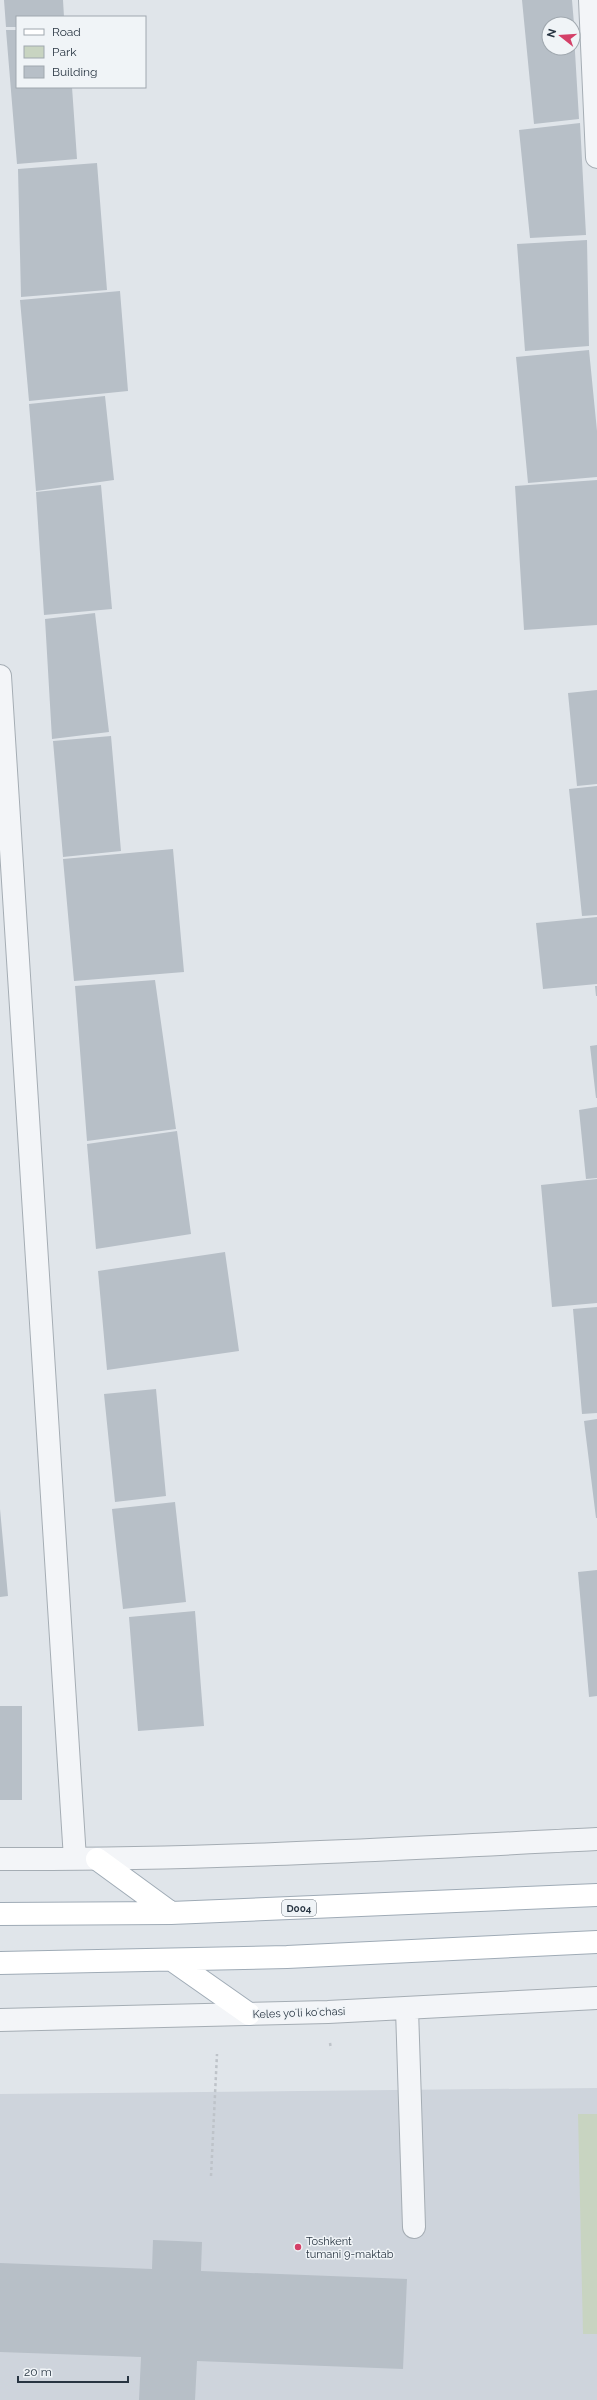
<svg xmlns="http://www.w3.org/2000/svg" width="597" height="2400" viewBox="0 0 597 2400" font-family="Raleway,sans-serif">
  <rect width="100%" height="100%" fill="#e0e5ea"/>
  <path fill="#ced4dc" d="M597 2088V2400H0V2094Z"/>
  <path fill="#c8d4c1" d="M578 2114H597V2334H583Z"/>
  <path fill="#b7bfc7" d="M4 0H63L64 17H17V27H6Z
    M522 0H572L574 24H549V48H573L574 35 579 119 534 124Z
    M6 30H17V87H72L77 159 17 164Z
    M580 123 586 235 530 238 519 130Z
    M97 163 107 290 21 297 18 169Z
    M587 240 589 346 525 351 517 244Z
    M120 291 128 391 29 401 20 300Z
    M589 350 597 431V477L528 483 516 357Z
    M105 396 114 480 36 491 29 404Z
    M597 480V625L524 630 515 486Z
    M101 485 112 609 44 615 36 492Z
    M95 613 109 732 52 739 45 619Z
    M597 690V784L577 786 568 693Z
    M111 736 121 851 63 857 53 741Z
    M597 786V915L582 916 569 789Z
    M173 849 184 972 74 981 63 859Z
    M597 917V984L543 989 536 923Z
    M155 980 176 1129 87 1141 75 986Z
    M595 986H597V996H596Z
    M597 1045V1098H596L590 1046Z
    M597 1107V1178L586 1179 579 1110Z
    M177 1131 191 1234 96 1249 87 1144Z
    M597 1179V1303L552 1307 541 1185Z
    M225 1252 239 1351 107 1370 98 1271Z
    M597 1307V1413L582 1414 573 1309Z
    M156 1389 166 1496 115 1502 104 1394Z
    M597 1419V1518H596L584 1421Z
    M175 1502 186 1602 123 1609 112 1509Z
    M0 1509 8 1596 0 1597Z
    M597 1570V1696L589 1697 578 1572Z
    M195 1611 204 1726 138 1731 129 1617Z
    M0 1706H22V1800H0Z
    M153 2240 202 2242 201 2271 407 2279 403 2369 197 2361 195 2400H139L141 2357 0 2352V2263L152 2269Z"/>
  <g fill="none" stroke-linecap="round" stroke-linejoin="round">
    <defs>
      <path id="minor" d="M590 0 597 157
        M0 676 75 1859
        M0 1859C199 1860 398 1849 597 1839
        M407 2009 414 2227
        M0 2020 328 2012 597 1998"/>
      <path id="major" d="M97 1859 171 1913
        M0 1914 171 1913 597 1895
        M172 1960 249 2014
        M0 1963 287 1957 597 1942"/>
    </defs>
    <use href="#minor" stroke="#a5adb4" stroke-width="24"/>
    <use href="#major" stroke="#9fabb6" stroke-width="24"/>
    <path stroke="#bec3c9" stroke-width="2.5" stroke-dasharray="3 3" stroke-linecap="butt" d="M330 2043 331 2049
      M211 2176 217 2054"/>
    <use href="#minor" stroke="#f3f5f8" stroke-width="22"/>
    <use href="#major" stroke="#fff" stroke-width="22"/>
  </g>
  <circle fill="#d44068" stroke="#f0f4f7" stroke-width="1.5" cx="298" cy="2247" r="4"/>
  <g text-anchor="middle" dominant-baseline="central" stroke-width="3" stroke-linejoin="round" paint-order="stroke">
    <rect fill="#f0f4f7" stroke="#646e78" stroke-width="1" x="282" y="1900" width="34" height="16" rx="3"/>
    <g font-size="10" font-weight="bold" fill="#283542">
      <text x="299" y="1908">D004</text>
    </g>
    <g font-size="11" fill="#283542" stroke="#f0f4f7">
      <text transform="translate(299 2013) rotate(-2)">Keles yoʻli koʻchasi</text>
    </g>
    <g font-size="11" fill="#283542" stroke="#f0f4f7" text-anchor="start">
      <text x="306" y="2241">Toshkent<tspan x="306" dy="13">tumani 9-maktab</tspan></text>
    </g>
  </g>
  <rect x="16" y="16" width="130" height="72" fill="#f0f4f7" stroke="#a0a8af"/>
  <rect x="24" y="29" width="20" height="6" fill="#ffffff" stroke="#a0a8af"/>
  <text x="52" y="36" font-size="12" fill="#283542">Road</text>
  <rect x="24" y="46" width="20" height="12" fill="#c8d4c1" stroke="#a0a8af"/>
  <text x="52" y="56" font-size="12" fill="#283542">Park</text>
  <rect x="24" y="66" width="20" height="12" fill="#b7bfc7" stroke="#a0a8af"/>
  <text x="52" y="76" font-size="12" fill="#283542">Building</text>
  <g transform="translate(561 36) rotate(287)"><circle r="19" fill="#f0f4f7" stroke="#a0a8af"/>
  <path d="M0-3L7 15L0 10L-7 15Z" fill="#d44068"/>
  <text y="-6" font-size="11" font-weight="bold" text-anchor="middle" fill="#283542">N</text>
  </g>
  <path d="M18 2376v6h110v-6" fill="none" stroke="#283542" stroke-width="2"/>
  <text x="24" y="2376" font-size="12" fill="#283542" stroke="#f0f4f7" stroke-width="3" paint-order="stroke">20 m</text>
</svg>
